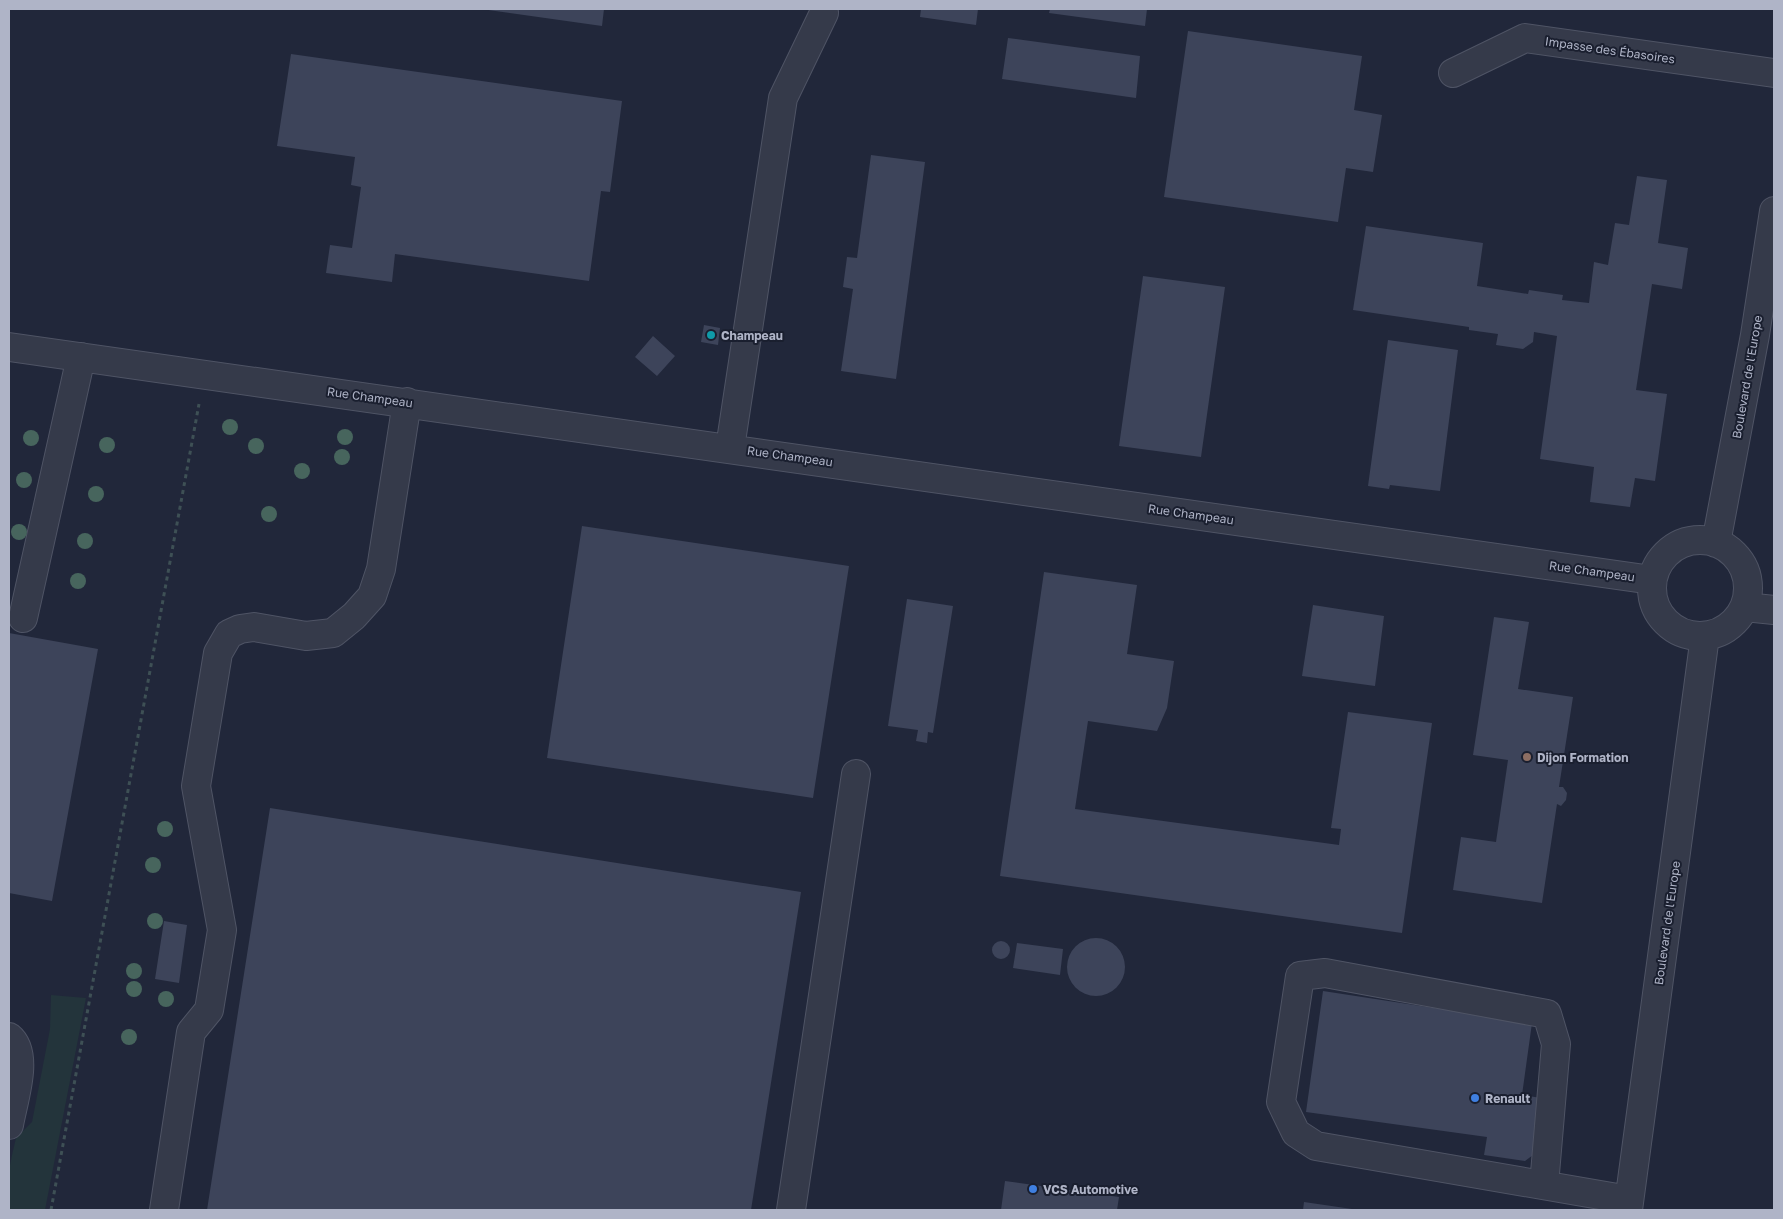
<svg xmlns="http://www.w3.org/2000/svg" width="1783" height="1219" viewBox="0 0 1783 1219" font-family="'Golos Text',sans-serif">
  <rect width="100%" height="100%" fill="#21273a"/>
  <path fill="#23343b" d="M51 995 86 998 45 1210H9V1170L12 1155 16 1138 32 1122 50 1029Z"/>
  <path fill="#3d445a" d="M481 9H604L602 26Z
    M921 9H978L976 25 920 17Z
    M1050 9H1147L1145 26 1049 13Z
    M1188 31 1362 56 1354 110 1382 115 1373 172 1346 168 1338 222 1164 197Z
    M1008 38 1140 56 1136 98 1002 79Z
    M291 54 622 101 610 192 601 191 589 281 395 254 392 282 326 273 330 245 352 248 361 187 351 185 355 157 277 146Z
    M871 155 925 162 896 379 841 371 853 289 843 287 847 257 857 258Z
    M1637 176 1667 180 1658 243 1688 248 1682 289 1652 284 1636 390 1667 394 1655 481 1635 478 1630 507 1590 502 1594 467 1540 459 1557 336 1534 332 1533 342 1523 349 1496 345 1498 334 1469 330V327L1353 310 1366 226 1483 243 1477 286 1528 294 1529 290 1563 295 1562 300 1589 303 1594 262 1608 265 1615 223 1629 225Z
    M1143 276 1225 287 1201 457 1119 446Z
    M704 325 720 328 718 345 701 342Z
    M653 336 675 356 657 376 635 357Z
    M1388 340 1458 350 1440 491 1390 485 1389 489 1368 486Z
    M582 526 849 566 813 798 547 758Z
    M1044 572 1137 585 1127 654 1174 661 1167 708 1157 731 1088 721 1075 809 1339 845 1341 829 1331 828 1348 712 1432 723 1402 933 1000 876Z
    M907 599 953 606 933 733 928 732 927 743 916 741 918 730 888 726Z
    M1313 605 1384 616 1375 686 1302 676Z
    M1494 617 1529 622 1518 689 1573 697 1559 787H1563L1567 793 1566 800 1561 806 1557 804 1542 903 1453 890 1461 837 1496 842 1508 760 1473 755Z
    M9 633 98 649 52 901 9 893Z
    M270 808 801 892 751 1210H207Z
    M164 921 187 925 179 983 155 979Z
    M1067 967a29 29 0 1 1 58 0a29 29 0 1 1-58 0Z
    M992 950a9 9 0 1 1 18 0a9 9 0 1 1-18 0Z
    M1017 943 1063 949 1060 975 1013 968Z
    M1323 991 1532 1023 1522 1095 1541 1098 1533 1155 1525 1161 1484 1155 1487 1137 1306 1112Z
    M1005 1181 1119 1197 1117 1210H1001Z
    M1304 1202 1352 1209V1210H1303Z"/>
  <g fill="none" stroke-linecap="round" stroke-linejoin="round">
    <defs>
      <path id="minor" d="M1453 73 1525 38 1774 73
        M9 347 1652 580
        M730 448 783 98 824 13
        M1652 588a48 48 0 1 1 96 0a48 48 0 1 1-96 0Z
        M1716 543 1755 335 1774 211
        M1745 607 1774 610
        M23 618 81 357
        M9 1037C30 1054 13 1101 9 1125
        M1544 1185 1556 1044 1547 1014 1325 973 1300 976 1281 1102 1296 1133 1316 1146 1629 1200
        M164 1210 191 1032 209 1010 222 930 196 786 218 653 229 634 240 629 254 627 306 636 333 633 354 616 372 596 381 569 407 402
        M791 1210 856 774
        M1628 1210 1705 636"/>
    </defs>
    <use href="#minor" stroke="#4f5465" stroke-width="30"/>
    <path stroke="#3e5055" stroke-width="3" stroke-dasharray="4 4" stroke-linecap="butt" d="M51 1210 199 404"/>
    <use href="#minor" stroke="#353a4a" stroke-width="28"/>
  </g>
  <g fill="#47655d">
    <circle cx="230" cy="427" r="8"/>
    <circle cx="345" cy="437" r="8"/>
    <circle cx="31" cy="438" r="8"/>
    <circle cx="107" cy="445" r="8"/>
    <circle cx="256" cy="446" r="8"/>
    <circle cx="342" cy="457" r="8"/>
    <circle cx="302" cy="471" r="8"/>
    <circle cx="24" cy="480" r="8"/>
    <circle cx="96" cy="494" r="8"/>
    <circle cx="269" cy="514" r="8"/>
    <circle cx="19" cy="532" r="8"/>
    <circle cx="85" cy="541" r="8"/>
    <circle cx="78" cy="581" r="8"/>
    <circle cx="165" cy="829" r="8"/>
    <circle cx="153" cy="865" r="8"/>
    <circle cx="155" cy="921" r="8"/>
    <circle cx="134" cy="971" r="8"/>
    <circle cx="134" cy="989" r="8"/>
    <circle cx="166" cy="999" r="8"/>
    <circle cx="129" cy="1037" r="8"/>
  </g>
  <circle fill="#0f9aa8" stroke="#1a1f2f" stroke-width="2" cx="711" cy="335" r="5"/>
  <circle fill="#8d6e63" stroke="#1a1f2f" stroke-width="2" cx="1527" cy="757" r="5"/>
  <g fill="#3f7fe0" stroke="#1a1f2f" stroke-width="2">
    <circle cx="1475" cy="1098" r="5"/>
    <circle cx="1033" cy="1189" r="5"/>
  </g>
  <g text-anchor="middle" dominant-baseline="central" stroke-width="4" stroke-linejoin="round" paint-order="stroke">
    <g font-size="12" fill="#afb4c7" stroke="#1a1f2f">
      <text transform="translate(1610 50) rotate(8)">Impasse des Ébasoires</text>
      <text transform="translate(1747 377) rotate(-80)">Boulevard de l'Europe</text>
      <text transform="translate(370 397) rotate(8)">Rue Champeau</text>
      <text transform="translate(790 456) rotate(8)">Rue Champeau</text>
      <text transform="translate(1191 514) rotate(8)">Rue Champeau</text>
      <text transform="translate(1592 571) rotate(8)">Rue Champeau</text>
      <text transform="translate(1667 923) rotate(-82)">Boulevard de l'Europe</text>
    </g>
    <g font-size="12" font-weight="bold" fill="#afb4c7" stroke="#1a1f2f" text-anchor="start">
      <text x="721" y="335">Champeau</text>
      <text x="1537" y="757">Dijon Formation</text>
      <text x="1485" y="1098">Renault</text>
      <text x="1043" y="1189">VCS Automotive</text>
    </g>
  </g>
  <rect width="1783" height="1219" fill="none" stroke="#afb4c7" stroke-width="20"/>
</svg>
